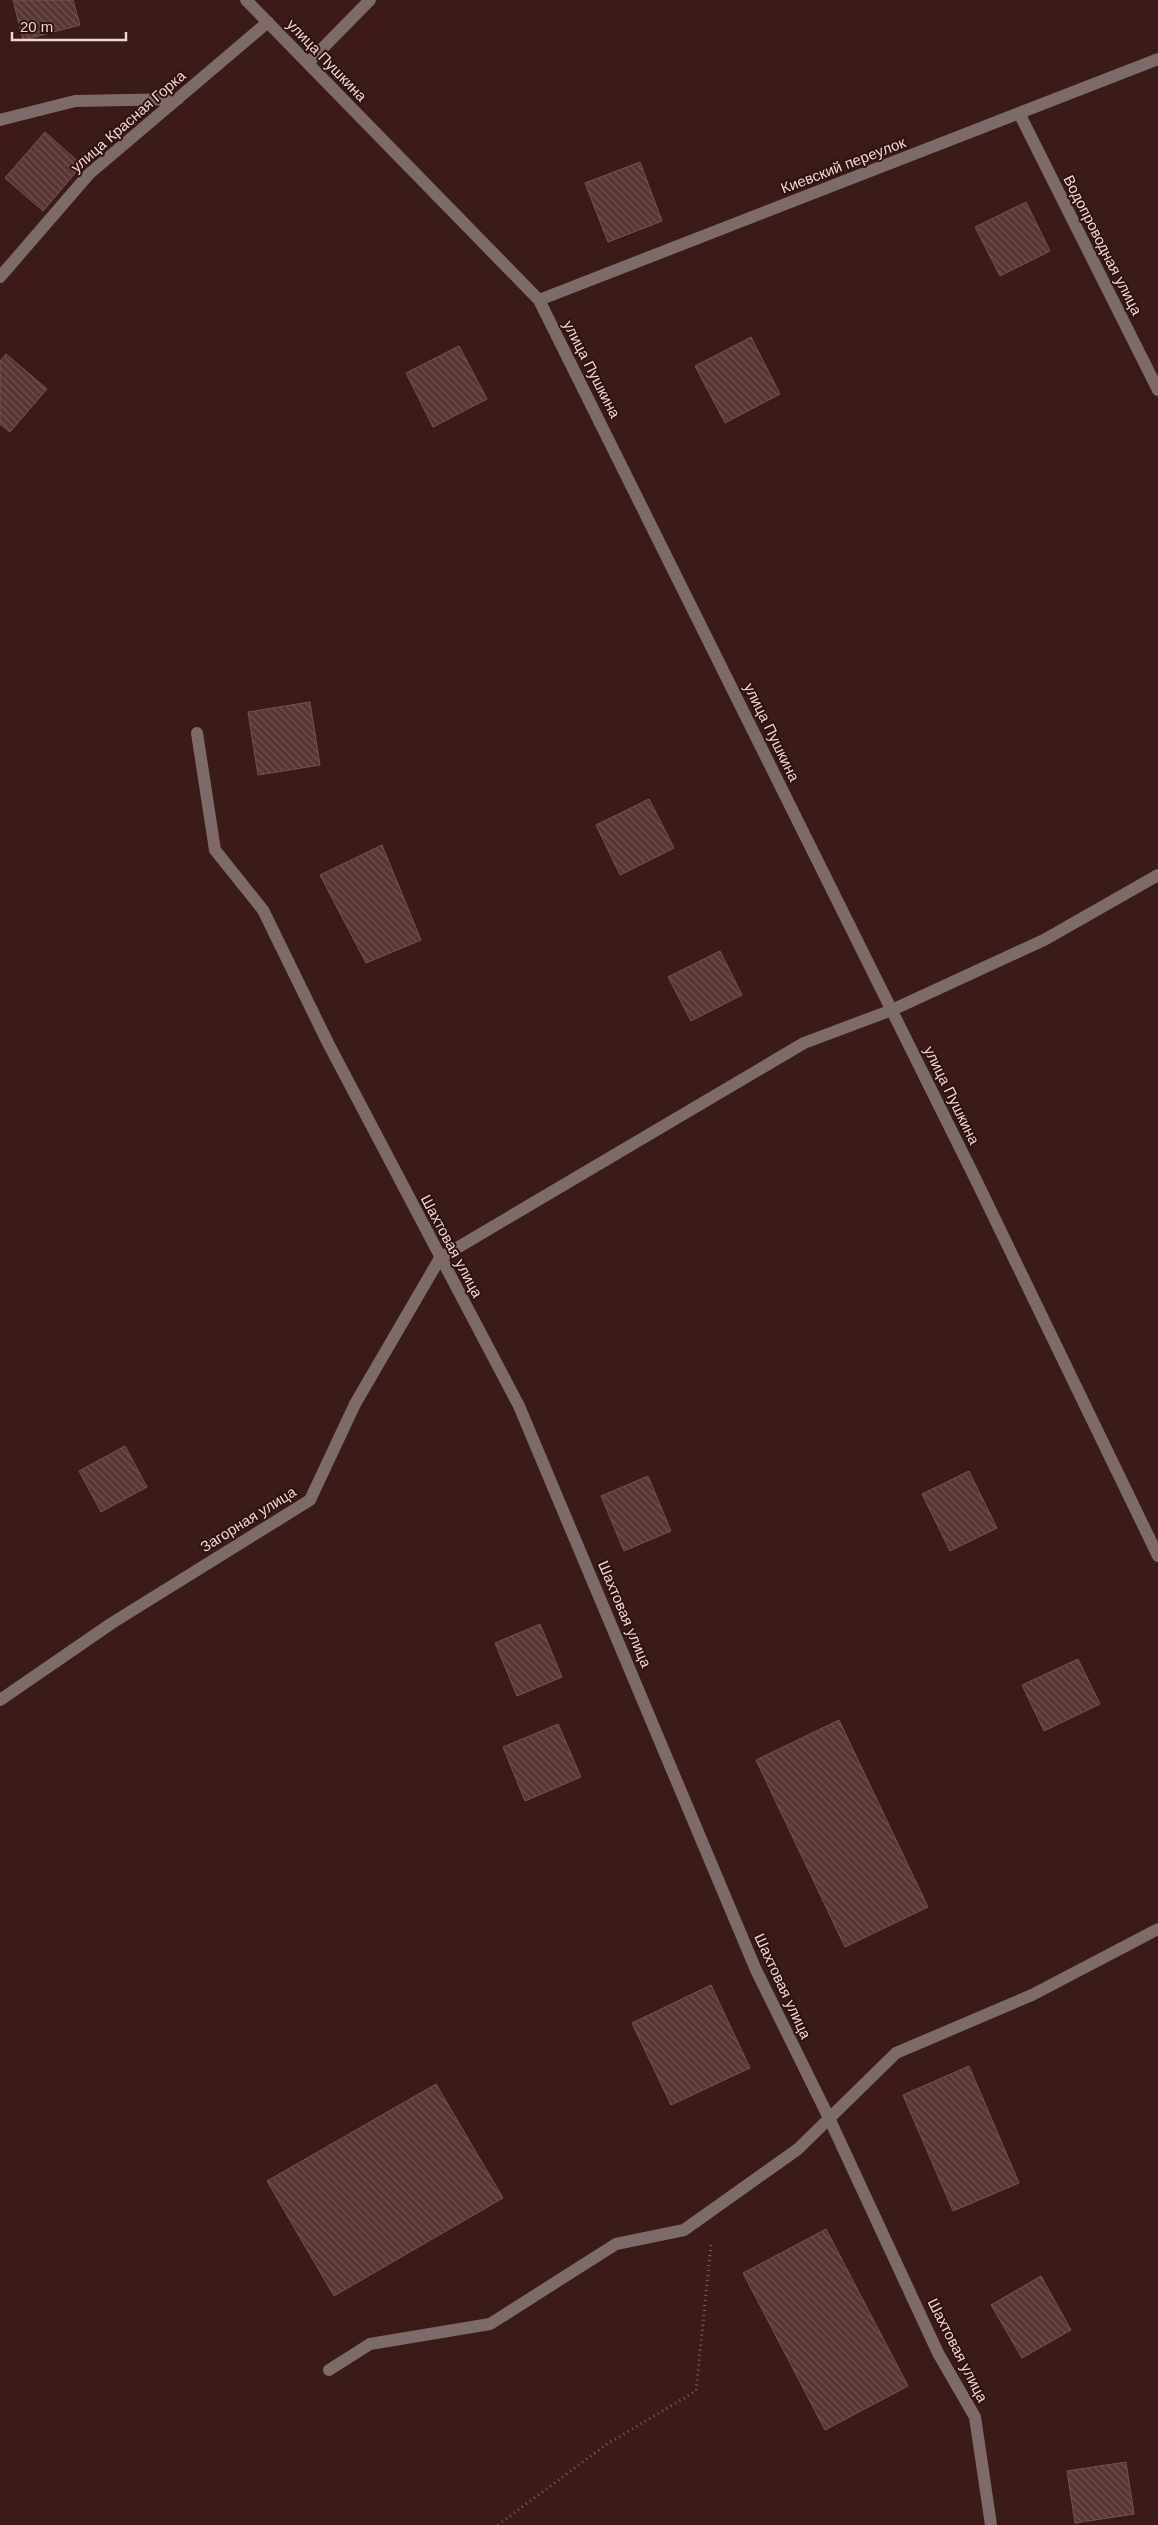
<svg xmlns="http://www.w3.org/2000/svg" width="1158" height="2525" viewBox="0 0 1158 2525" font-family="Arial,sans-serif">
  <defs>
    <pattern id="building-back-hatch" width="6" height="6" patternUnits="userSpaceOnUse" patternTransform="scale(1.25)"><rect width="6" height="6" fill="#583633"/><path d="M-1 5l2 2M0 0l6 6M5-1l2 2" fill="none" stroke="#705250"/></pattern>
  </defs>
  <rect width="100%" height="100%" fill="#3a1b18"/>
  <path fill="url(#building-back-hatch)" stroke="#76524e" d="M13 0H73L80 25 23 40Z
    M45 132 82 165 43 211 5 178Z
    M640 162 662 221 608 242 585 183Z
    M1026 202 1050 251 1000 276 975 227Z
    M751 337 780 394 725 423 695 366Z
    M459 346 487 399 433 427 406 373Z
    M6 354 47 389 10 432 0 424V361Z
    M310 702 320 765 258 775 248 712Z
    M649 799 674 848 620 875 596 825Z
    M382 845 421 940 366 963 320 875Z
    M720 951 742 995 691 1021 668 977Z
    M125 1446 147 1487 101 1512 79 1471Z
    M969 1471 997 1528 950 1551 922 1494Z
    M648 1476 671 1531 624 1551 601 1496Z
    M540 1624 562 1677 517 1696 495 1643Z
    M1078 1659 1100 1704 1044 1731 1022 1685Z
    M839 1720 928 1907 845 1947 756 1760Z
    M558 1724 581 1777 525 1801 503 1747Z
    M711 1985 750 2068 671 2105 632 2023Z
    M969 2066 1019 2183 953 2211 903 2095Z
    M436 2084 503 2198 334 2296 267 2181Z
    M826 2229 908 2386 825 2430 743 2273Z
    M1041 2276 1071 2330 1022 2358 991 2305Z
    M1126 2462 1134 2514 1075 2523 1067 2471Z"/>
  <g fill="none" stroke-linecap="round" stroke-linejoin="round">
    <path stroke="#7c605d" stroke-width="3" stroke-dasharray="1 4" stroke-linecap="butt" d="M498 2525 607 2444 696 2391 711 2245"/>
    <path stroke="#7d6b69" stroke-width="12" d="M246 0 539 300 975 1178 1158 1556
      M308 63 370 0
      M1019 113 1158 390
      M0 120 75 101 178 99
      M0 277 89 174 268 22
      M539 300 1158 59
      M197 733 215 850 263 910 328 1043 519 1406 756 1970 829 2118 938 2353 975 2417 991 2525
      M0 1700 112 1623 310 1500 355 1404 440 1258 804 1043 892 1010 1044 940 1158 875
      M329 2370 370 2344 490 2324 616 2244 684 2230 798 2149 896 2053 1032 1995 1158 1929"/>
  </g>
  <g text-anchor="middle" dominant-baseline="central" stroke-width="4" stroke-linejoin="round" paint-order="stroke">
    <g font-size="15" fill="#edd7d4" stroke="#2f110f">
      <text transform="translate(327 60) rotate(46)">улица Пушкина</text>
      <text transform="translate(128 121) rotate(-41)">улица Красная Горка</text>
      <text transform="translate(843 165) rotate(-21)">Киевский переулок</text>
      <text transform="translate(1103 245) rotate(63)">Водопроводная улица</text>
      <text transform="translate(592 369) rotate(63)">улица Пушкина</text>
      <text transform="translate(772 732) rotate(64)">улица Пушкина</text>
      <text transform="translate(952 1095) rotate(64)">улица Пушкина</text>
      <text transform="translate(452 1246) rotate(62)">Шахтовая улица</text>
      <text transform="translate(248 1519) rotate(-32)">Загорная улица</text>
      <text transform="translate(625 1614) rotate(67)">Шахтовая улица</text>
      <text transform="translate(783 1986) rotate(65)">Шахтовая улица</text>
      <text transform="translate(958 2350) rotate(63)">Шахтовая улица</text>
    </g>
  </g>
  <path d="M12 32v8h114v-8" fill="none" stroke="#edd7d4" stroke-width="2.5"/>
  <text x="20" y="32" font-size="15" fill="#edd7d4" stroke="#2f110f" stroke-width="4" paint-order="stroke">20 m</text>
</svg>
